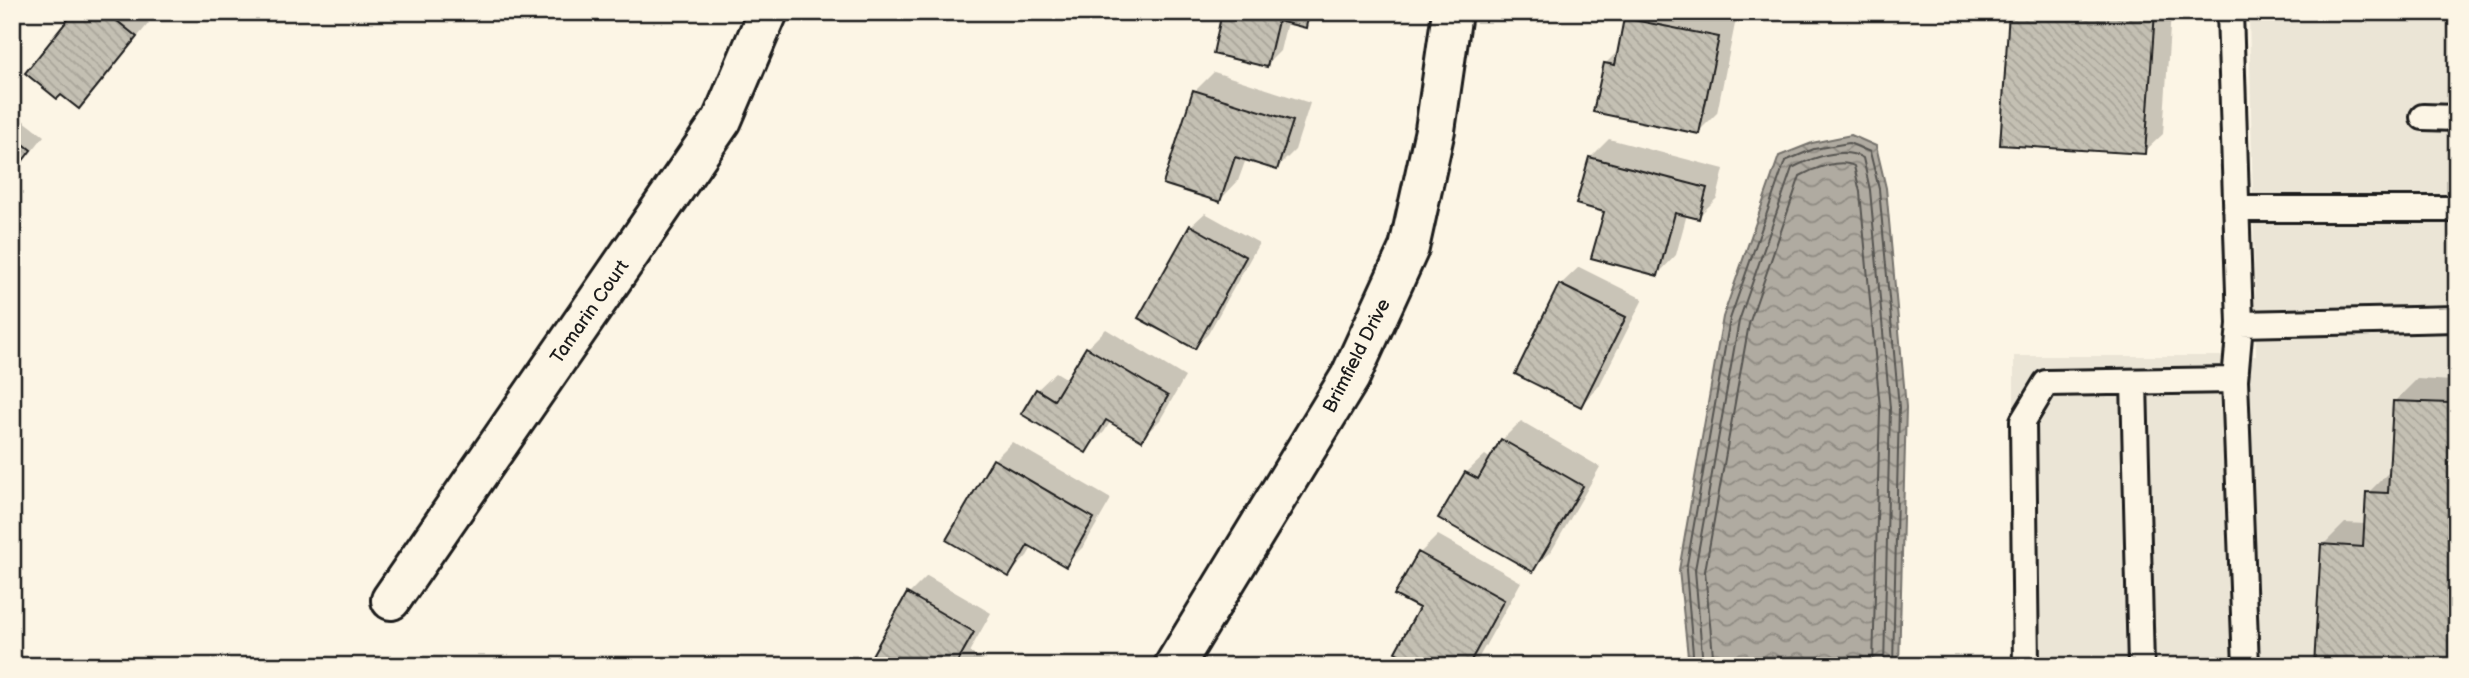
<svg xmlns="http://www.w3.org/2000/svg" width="2469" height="678" viewBox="0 0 2469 678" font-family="'Balsamiq Sans',sans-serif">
  <defs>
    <pattern id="water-waves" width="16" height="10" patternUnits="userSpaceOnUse" patternTransform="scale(1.75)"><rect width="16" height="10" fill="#b0aba1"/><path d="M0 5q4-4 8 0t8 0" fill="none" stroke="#8e8a82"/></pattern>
    <pattern id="building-back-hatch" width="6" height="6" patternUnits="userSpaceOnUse" patternTransform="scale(1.75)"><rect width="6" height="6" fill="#c4c0b3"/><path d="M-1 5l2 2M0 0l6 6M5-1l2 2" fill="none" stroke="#a8a499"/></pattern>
  </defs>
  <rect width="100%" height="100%" fill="#fcf5e5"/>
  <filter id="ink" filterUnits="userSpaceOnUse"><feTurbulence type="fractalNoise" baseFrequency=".0143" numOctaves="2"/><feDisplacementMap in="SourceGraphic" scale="14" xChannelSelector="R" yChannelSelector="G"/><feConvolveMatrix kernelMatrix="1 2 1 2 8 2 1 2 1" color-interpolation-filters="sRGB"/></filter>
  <g filter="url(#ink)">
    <path fill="#ebe5d6" d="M2249 12H2457V666H2014V356H2256Z"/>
    <path fill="url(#water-waves)" stroke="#75726c" stroke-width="2" d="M1851 135 1876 146 1886 188 1906 407 1899 666H1689L1679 570 1723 317 1779 156 1812 143Z"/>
    <path fill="#0003" d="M76 12H136L149 23 79 107Z
      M1224 12H1319L1305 26 1287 22 1280 51 1266 65Z
      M1633 12H1702L1736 19 1717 113 1698 132 1605 64 1620 49 1626 19Z
      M2011 12H2171L2163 134 2144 152Z
      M1214 72 1310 103 1295 150 1277 168 1246 159 1238 181 1220 200 1195 91Z
      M12 112 44 136 12 176Z
      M1609 139 1724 169 1717 198 1698 217 1687 214 1676 255 1658 274 1606 210 1590 158Z
      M1205 213 1259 243 1208 334 1195 347 1191 226Z
      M1579 267 1643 299 1599 386 1581 405 1560 285Z
      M1106 329 1185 377 1160 420 1141 439 1111 421 1104 432 1086 451 1037 390 1056 372 1069 380 1087 348Z
      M2457 377V666L2323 545 2345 523 2366 524 2368 493 2390 471 2395 401 2417 379 2453 381Z
      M1521 421 1600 467 1551 552 1532 570 1466 473 1485 455 1491 459 1502 440Z
      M1012 442 1111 499 1084 546 1065 565 1033 546 1027 556 1009 575 994 460Z
      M1438 535 1521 582 1474 666H1423L1420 553Z
      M927 576 991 613 969 652 993 666H868L909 594Z"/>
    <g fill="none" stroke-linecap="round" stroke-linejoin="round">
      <path stroke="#575551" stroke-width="2" d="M1694 666 1686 570 1730 319 1785 161 1814 149 1849 143 1870 152 1879 189 1899 407 1893 666
        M1703 666 1695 570 1739 321 1792 168C1812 158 1842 146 1863 158L1870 190 1890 408 1884 666
        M1714 666 1705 571 1749 324 1800 176C1813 169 1840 158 1854 166L1860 192 1880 408 1873 666"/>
    </g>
    <path fill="url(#building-back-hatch)" stroke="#1c1c1c" stroke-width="2" d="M74 12H106L137 37 79 109 61 95 57 99 25 73Z
      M1222 12H1309L1306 28 1278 21 1267 67 1213 54Z
      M2009 12H2155L2145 154 2000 145Z
      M1624 18 1719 37 1699 134 1593 112 1604 63 1615 65Z
      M1193 90 1293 121 1277 170 1235 157 1220 202 1163 184Z
      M12 135 31 150 12 175Z
      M1589 157 1707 188 1699 219 1675 213 1658 276 1591 258 1604 212 1576 204Z
      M1190 225 1246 257 1195 349 1138 318Z
      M1559 284 1626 317 1581 407 1515 374Z
      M1086 347 1168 396 1142 441 1106 420 1086 453 1021 414 1036 389 1054 400Z
      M2451 380H2457V666H2314L2321 544 2363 547 2366 492 2388 493 2393 401 2450 403Z
      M1501 439 1583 486 1533 572 1438 518 1465 472 1478 479Z
      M993 459 1094 518 1066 567 1028 545 1009 577 946 540Z
      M1418 552 1504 600 1468 666H1419L1395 652 1419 608 1394 595Z
      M907 593 974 632 955 666H866Z"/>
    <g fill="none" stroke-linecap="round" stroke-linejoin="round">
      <defs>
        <path id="service" d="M2230 12 2240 324 2235 380 2246 666
          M2423 117 2457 118
          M2236 209H2457
          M2240 324 2457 319
          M2134 382 2141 666
          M2026 666 2023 421 2046 383 2235 380"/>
        <path id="minor" d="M391 600 722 120 768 12
          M1174 666 1350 377 1409 248 1435 130 1452 12"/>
      </defs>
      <use href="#service" stroke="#1c1c1c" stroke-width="30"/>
      <use href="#minor" stroke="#1c1c1c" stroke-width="44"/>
      <use href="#service" stroke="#fcf5e5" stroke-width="24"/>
      <use href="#minor" stroke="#fcf5e5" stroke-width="38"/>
    </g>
  </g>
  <g text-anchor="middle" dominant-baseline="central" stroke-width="5" stroke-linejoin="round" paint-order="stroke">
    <g font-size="19" fill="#1c1c1c" stroke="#fcf5e5">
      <text transform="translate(590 312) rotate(-55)">Tamarin Court</text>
      <text transform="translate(1357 356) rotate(-63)">Brimfield Drive</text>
    </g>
  </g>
  <rect width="2469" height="678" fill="none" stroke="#fcf5e5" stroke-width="42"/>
  <rect x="21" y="21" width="2427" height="636" fill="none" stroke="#1c1c1c" stroke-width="2.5" filter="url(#ink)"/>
</svg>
